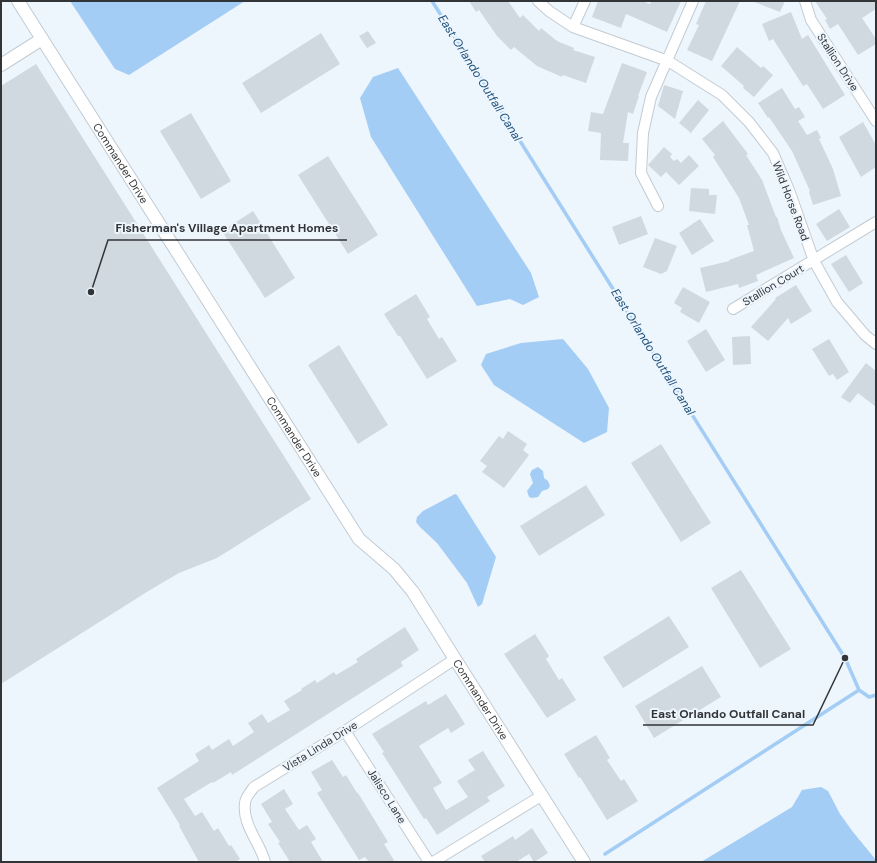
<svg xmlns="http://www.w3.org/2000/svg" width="877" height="863" viewBox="0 0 877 863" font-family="'DM Sans',sans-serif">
  <rect width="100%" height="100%" fill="#edf5fd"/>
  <path fill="#a3cdf5" d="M70 1H245L129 75 115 69Z
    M398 68 531 273 539 297 523 305 510 299 477 306 371 137 360 98 373 77Z
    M563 339 588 369 609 408 607 432 584 443 494 385 481 365 486 354 521 343Z
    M538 467 543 471 544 478 548 481 550 486 548 489 542 491 538 497 532 498 529 497 527 491 533 483 530 474 532 470Z
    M455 494 457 495 496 557 482 604 478 607 467 583 437 543 420 527 416 522 417 517 423 511Z
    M821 787 828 791 840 814 853 832 876 860V862H701L792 807 802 790Z"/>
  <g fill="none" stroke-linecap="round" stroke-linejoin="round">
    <path stroke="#a3cdf5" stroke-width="3.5" d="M432 1 845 658 859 690 869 697 876 695
      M605 854 859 690"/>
  </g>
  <path fill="#d1d9e0" d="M469 1H508L520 18 523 15 539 31 541 28 557 41 574 48 573 50 595 57 586 83 563 75 562 77 537 66 514 47 511 50 497 36 479 10 476 12Z
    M598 1H642L650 4 652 1H681L667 32 626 14 621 28 592 17Z
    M706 1H740L712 61 687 50 699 25 696 24Z
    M752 1H785L780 12Z
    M815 1H876V9L862 18 876 39V44L858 55 838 24 830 29 825 20 827 19Z
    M791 12 802 39 808 35 845 95 823 109 807 84 803 86 773 39 769 41 762 24Z
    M368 31 376 43 367 48 359 36Z
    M321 33 340 64 261 113 242 83Z
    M737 47 761 68 763 66 773 75 754 97 743 88 744 86 721 66Z
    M622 63 647 72 638 96H639L633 114 628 112 623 143H629L628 161 600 160 601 133 588 131 591 112 603 114Z
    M36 64 311 499 217 558 179 573 150 590 1 684V86Z
    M664 85 683 91 675 119 658 106Z
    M782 88 795 109 799 107 805 117 798 121 807 135 817 130 821 138 819 139 833 169 841 196 813 205 809 192 810 191 792 151 769 117 768 118 758 103Z
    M698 100 709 110 690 134V132L679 123Z
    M191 113 231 181 201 199 160 131Z
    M723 121 748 154 746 155 762 180 776 217H777L781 230 794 258 756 275 758 281 739 288 738 284 706 292 700 268 729 261V260L754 251 747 225H749L739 198 713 157 715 155 702 139Z
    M863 122 876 145V167L861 177 839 137Z
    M664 147 672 154 670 157 674 161 677 159 681 163 689 155 699 166 679 185 666 172 661 177 648 165Z
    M328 156 378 235 348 254 298 175Z
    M691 188 709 189V195H717L715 214 689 211Z
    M839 209 850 227 827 241 816 224Z
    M253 211 295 278 265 298 222 231Z
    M641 216 648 234 619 245 612 227Z
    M700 219 714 241 692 255 679 233Z
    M655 238 677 246 667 271 661 274 643 267Z
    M846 255 863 283 849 292 831 264Z
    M796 285 812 311 791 324 788 318 768 341 751 327 776 299 775 298Z
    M683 287 710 302 699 323 680 312 682 308 674 303Z
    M416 294 430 317 427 319 439 339 442 337 457 361 427 379 400 336H398L384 314Z
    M706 329 725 360 706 372 687 341Z
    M750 336 751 364 733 365 732 337Z
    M829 339 849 372 837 380 833 374 829 376 812 349Z
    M339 345 388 425 358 444 308 365Z
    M866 363 876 371V407L858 393 850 403 841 397Z
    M508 431 527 444 523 450 529 455 504 488 482 472 487 466 480 461 499 436 503 439Z
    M661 444 711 523 681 542 631 463Z
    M586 485 605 515 539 556 520 526Z
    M741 570 791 649 760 668 711 588Z
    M669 616 689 647 623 688 603 657Z
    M405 627 419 650 401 662 403 666 232 775 231 772 213 783 212 782 184 799 195 816 202 812 214 831 218 828 229 846 231 845 240 859 235 862H199L179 826 180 825 157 788 199 761 195 754 209 745 212 750 229 739 233 746 254 732 248 723 262 714 268 723 290 710 284 701 302 690 301 689 315 680 317 683 334 672 336 675 358 662 356 659Z
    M535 634 549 656 546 659 559 680 562 678 576 700 547 718 504 654Z
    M702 666 721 697 654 738 635 706Z
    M446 694 465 724 451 733 448 728 419 746 442 783 433 788 446 810 468 797 457 781 475 770 468 760 483 751 505 786 487 797 490 801 437 835 426 818 424 819 391 767 382 753 384 752 372 734 426 701 428 705Z
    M596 735 610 758 607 760 621 781 624 779 638 801 607 820 580 777 579 778 564 754Z
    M332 760 343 777 346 775 357 793H358L388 842 384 844 395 862H369L365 857 359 860 317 793 322 790 311 772Z
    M284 789 293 804 285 809 299 830 307 825 316 839 311 842 323 862H290L278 843 280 842 268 824 272 822 261 804Z
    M532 828 548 853 534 862 529 854 516 862H485L481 856 513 836 515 840Z"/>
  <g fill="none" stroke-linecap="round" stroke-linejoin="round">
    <defs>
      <path id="minor" d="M538 1 549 11 573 27 668 61 722 95 749 122 773 153 789 190 814 261 837 302 865 335 876 344
        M805 1 811 20 876 121
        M573 27 585 1
        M658 206 641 173 643 133 651 97 693 1
        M733 309 876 222
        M345 731 429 862
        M265 862C260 842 242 825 245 803 245 798 251 791 254 787L345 731 455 659
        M433 862 541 796"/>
      <g id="tertiary">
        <path id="s1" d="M18 1 345 517 359 539 394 569 413 592 455 659 584 862"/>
        <path d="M1 65 42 39"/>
      </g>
    </defs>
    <use href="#minor" stroke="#c3cbd2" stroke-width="12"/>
    <use href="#tertiary" stroke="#c3cbd2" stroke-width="14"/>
    <use href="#minor" stroke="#fff" stroke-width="10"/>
    <use href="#tertiary" stroke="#fff" stroke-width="12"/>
  </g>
  <g text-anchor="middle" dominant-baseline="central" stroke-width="4" stroke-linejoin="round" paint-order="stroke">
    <g font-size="11" fill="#323538" stroke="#edf5fd">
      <text transform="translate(838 62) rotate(57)">Stallion Drive</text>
      <text stroke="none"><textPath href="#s1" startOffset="192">Commander Drive</textPath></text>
      <text transform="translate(791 201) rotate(69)">Wild Horse Road</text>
      <text transform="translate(773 285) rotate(-31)">Stallion Court</text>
      <text stroke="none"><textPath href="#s1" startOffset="516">Commander Drive</textPath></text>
      <text stroke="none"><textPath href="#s1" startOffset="840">Commander Drive</textPath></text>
      <text transform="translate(320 746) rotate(-32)">Vista Linda Drive</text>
      <text transform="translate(387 796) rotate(58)">Jalisco Lane</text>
    </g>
    <g font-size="12" font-style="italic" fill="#20537d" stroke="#edf5fd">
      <text transform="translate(480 78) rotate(58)">East Orlando Outfall Canal</text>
      <text transform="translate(653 352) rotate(58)">East Orlando Outfall Canal</text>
    </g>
  </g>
  <path fill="none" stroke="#323538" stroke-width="1.5" d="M91 292L108 240H347M845 658L813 725H643"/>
  <g fill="#323538" stroke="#edf5fd" stroke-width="1.5">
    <circle cx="91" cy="292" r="4"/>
    <circle cx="845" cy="658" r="4"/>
  </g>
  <g font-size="12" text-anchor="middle" font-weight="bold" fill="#323538" stroke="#edf5fd" stroke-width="4" stroke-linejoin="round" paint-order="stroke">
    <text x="227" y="232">Fisherman's Village Apartment Homes</text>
    <text x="728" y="718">East Orlando Outfall Canal</text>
  </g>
  <rect width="877" height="863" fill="none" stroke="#323538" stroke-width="4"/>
</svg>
